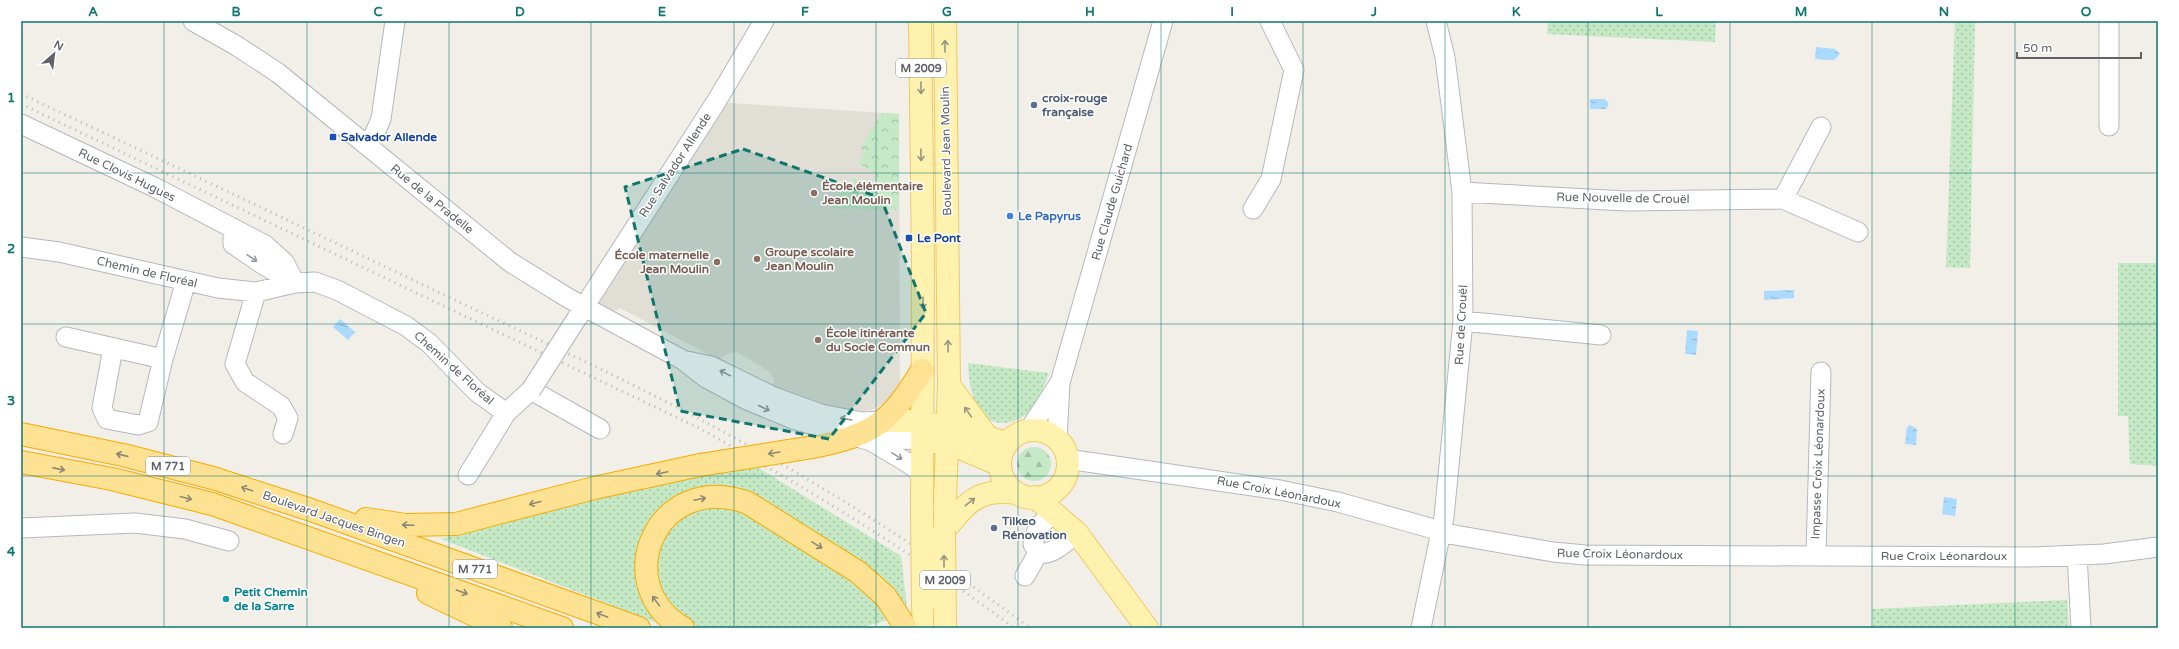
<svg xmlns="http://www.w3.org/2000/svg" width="2179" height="649" viewBox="0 0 2179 649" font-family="'Varela Round',sans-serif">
  <defs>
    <pattern id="grass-dots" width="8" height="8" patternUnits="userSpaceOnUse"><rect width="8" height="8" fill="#c5e8c5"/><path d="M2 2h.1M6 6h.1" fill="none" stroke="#a3c0a4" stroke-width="1.8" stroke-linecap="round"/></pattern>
    <pattern id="forest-firs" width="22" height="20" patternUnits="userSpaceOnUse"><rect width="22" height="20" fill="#c5e8c5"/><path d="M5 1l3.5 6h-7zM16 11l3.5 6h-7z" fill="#a3c0a4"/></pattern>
    <pattern id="park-crowns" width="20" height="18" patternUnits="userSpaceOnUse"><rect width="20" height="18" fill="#c5e8c5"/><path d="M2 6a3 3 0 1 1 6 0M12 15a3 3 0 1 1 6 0" fill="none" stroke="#a3c0a4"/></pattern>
    <pattern id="water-ripples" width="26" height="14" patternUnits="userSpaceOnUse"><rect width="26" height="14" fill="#aadaff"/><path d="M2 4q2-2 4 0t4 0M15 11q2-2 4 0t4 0" fill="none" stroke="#8eb4d2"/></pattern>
  </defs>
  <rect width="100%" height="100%" fill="#f1efe8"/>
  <path fill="#e1ded6" d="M716 102 899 114 900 384 891 398 874 409 857 413 804 400 772 387 774 381 770 372 737 352 729 353 719 360 620 308 603 318 584 308Z"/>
  <path fill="url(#grass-dots)" d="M1548 21H1716L1715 42 1547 34Z
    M1955 21H1975L1970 268 1946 267Z
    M2118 263H2158V466L2130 464 2128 416H2118Z
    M968 363 1049 373C1044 385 1040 400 1032 409 1025 417 1014 422 1004 423 974 424 969 386 968 363Z
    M754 465 901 556 907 608 898 600 728 488 640 544C630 577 638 594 655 622L441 539 582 496Z
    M716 507 734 509 761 520 847 574 886 613 888 620 866 626 867 628H700C661 607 639 559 675 525 679 521 684 514 688 512 696 509 708 509 716 507Z
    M2067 600 2069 628H1873L1872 609Z"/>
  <path fill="url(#forest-firs)" d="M1017 464a17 17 0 1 1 34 0a17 17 0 1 1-34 0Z"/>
  <path fill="url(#park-crowns)" d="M882 113 899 114V210L831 208 841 189 845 191 854 178 875 189 876 174 858 163 866 151 860 149Z"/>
  <path fill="url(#water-ripples)" d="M1816 47 1835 49 1840 54 1834 60 1815 59Z
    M1590 99H1605L1609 104 1606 109H1590Z
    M1794 290V298L1764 300V291Z
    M340 319 355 332 348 340 333 327Z
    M1687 330 1698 331 1696 355 1685 354Z
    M1910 425 1917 429 1916 445 1905 444 1907 427Z
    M1944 497 1957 499 1955 516 1942 514Z"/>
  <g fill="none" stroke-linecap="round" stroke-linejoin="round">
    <defs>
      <path id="minor" d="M193 21 237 46 278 73 510 262 568 298 683 360 706 378 747 400 793 419 871 441 908 463 921 473
        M21 124 154 187 265 245 284 262 295 283
        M2109 126V21
        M366 145 374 135 381 119 395 21
        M1462 192 1626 201 1783 199 1858 232
        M1783 199 1821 127
        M1253 209 1271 179 1294 70 1270 21
        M233 228V244L262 264 295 283
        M21 247 59 252 218 288 256 292 295 283 315 282 337 290 406 326 429 343 477 392 506 413 531 390 600 429
        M256 292 235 364 245 382 281 406 288 418 283 434
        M577 318 716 102 764 21
        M1463 321 1601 335
        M66 337 163 359
        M113 348 102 408 107 419 138 425 148 422 163 359 186 281
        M687 361 711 366 774 397 821 414 862 422 884 421
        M1029 430 1059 384
        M1057 440 1060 383 1163 21
        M871 441 903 439 921 440
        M1067 459 1280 490 1338 502 1455 535 1553 552 1585 555 2030 557 2104 554 2158 547
        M468 475 506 413
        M1053 513 1038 527 1033 544 1038 553C1052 556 1066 542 1077 533
        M21 528 135 523 185 529 229 541
        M1816 555 1821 372
        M2077 555 2081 628
        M1025 576 1038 553
        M1421 628 1444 517 1463 321 1462 192 1445 57 1436 21"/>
      <path id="major" d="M920 21 923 264 922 512
        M949 385 988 438
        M884 421H909L947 426 1007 443
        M1000 464a34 34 0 1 1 68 0a34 34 0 1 1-68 0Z
        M932 441 960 448 1000 465
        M1035 497 1077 533 1147 628
        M944 531 949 385 945 21
        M944 531C967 502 978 488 1017 493
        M923 605 924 628"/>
      <path id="highway" d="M21 434 123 455 213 478 311 510 639 628
        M813 447C874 435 891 422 922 370
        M21 462 112 479 212 504 562 628
        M366 519 406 525 456 524 594 488 700 465
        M428 593 501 628
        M683 628C608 585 657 469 748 503L858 572 886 597 906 628"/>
    </defs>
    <use href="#minor" stroke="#b5b8bc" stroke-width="21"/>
    <use href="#major" stroke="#f2c960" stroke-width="24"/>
    <use href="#highway" stroke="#f9ab00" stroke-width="24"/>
    <use href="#minor" stroke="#fff" stroke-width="19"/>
    <use href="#major" stroke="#fff2af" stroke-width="22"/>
    <use href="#highway" stroke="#fde293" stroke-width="22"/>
    <path stroke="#b6b7b8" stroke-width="3" stroke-dasharray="1 5" stroke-linecap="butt" d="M21 94C160 159 298 225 436 291 526 334 617 375 705 422 819 482 927 551 1030 628
      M21 104 699 428C808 489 914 553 1014 628"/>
    <defs>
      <path id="minor-bridge" d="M531 390 577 318"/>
      <path id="major-bridge" d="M922 512 923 605
        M944 531 945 628"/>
      <path id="highway-bridge" d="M700 465 813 447"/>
    </defs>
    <use href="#minor-bridge" stroke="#b5b8bc" stroke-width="21" stroke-linecap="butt"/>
    <use href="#major-bridge" stroke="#f2c960" stroke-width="24" stroke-linecap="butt"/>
    <use href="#highway-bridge" stroke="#f9ab00" stroke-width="24" stroke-linecap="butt"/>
    <use href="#minor-bridge" stroke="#fff" stroke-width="19"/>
    <use href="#major-bridge" stroke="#fff2af" stroke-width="22"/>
    <use href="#highway-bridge" stroke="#fde293" stroke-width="22"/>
  </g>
  <defs><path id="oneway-shaft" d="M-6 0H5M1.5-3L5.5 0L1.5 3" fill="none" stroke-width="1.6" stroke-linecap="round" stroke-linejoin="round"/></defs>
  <g stroke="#979581">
    <use href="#oneway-shaft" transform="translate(945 46) rotate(-90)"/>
    <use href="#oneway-shaft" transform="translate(921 88) rotate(89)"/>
    <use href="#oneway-shaft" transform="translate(921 155) rotate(89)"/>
    <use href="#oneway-shaft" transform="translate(923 303) rotate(90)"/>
    <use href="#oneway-shaft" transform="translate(948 346) rotate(-91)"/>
    <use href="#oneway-shaft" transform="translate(968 412) rotate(-125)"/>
    <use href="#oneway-shaft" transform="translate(970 502) rotate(-38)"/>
    <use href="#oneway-shaft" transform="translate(944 561) rotate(-90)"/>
  </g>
  <g stroke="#979a9d">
    <use href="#oneway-shaft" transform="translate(252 258) rotate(34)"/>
    <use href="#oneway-shaft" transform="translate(725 373) rotate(-153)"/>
    <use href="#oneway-shaft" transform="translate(764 408) rotate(25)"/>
    <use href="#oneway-shaft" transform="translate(846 419) rotate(-170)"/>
    <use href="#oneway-shaft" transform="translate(897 456) rotate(31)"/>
  </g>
  <g stroke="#8e8975">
    <use href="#oneway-shaft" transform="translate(774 453) rotate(171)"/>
    <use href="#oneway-shaft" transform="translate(122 455) rotate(-167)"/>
    <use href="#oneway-shaft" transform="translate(59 469) rotate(11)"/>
    <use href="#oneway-shaft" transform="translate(662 473) rotate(168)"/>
    <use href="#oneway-shaft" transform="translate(247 489) rotate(-162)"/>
    <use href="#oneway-shaft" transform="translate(186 498) rotate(14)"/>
    <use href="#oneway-shaft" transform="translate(700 499) rotate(-12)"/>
    <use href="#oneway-shaft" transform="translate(535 503) rotate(165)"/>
    <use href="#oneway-shaft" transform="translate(408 525) rotate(-178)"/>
    <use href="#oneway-shaft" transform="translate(817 545) rotate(32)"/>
    <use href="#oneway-shaft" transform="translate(462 592) rotate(20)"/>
    <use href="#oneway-shaft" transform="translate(656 601) rotate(-126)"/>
    <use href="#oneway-shaft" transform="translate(602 615) rotate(-160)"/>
  </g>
  <path fill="#0f766e" fill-opacity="0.2" stroke="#0f766e" stroke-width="3" stroke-dasharray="8 5" stroke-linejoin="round" d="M743 149 881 198 926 313 829 439 680 411 625 187Z"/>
  <path fill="none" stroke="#0f766e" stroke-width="1" stroke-opacity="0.55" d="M164 21V628M307 21V628M449 21V628M591 21V628M734 21V628M876 21V628M1018 21V628M1161 21V628M1303 21V628M1445 21V628M1588 21V628M1730 21V628M1872 21V628M2015 21V628M21 173H2158M21 324H2158M21 476H2158"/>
  <g fill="#5c6f8a" stroke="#fff" stroke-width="1.5">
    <circle cx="1034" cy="105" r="4"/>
    <circle cx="994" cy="528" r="4"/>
  </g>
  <g fill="#1a4fb4" stroke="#fff" stroke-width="1.5">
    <rect x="329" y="133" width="8" height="8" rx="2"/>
    <rect x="905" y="234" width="8" height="8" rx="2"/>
  </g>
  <g fill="#8d6e63" stroke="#fff" stroke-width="1.5">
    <circle cx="814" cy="193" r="4"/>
    <circle cx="757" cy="259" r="4"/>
    <circle cx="717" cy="262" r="4"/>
    <circle cx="818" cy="340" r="4"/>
  </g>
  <circle fill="#3f7fe0" stroke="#fff" stroke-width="1.5" cx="1010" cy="216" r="4"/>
  <circle fill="#0f9aa8" stroke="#fff" stroke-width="1.5" cx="226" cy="599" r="4"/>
  <g text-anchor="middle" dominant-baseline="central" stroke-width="3" stroke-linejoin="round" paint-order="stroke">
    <g fill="#fff" stroke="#8f9295" stroke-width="1">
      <rect x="896" y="59" width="50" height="18" rx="3"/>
      <rect x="146" y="457" width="44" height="18" rx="3"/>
      <rect x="453" y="560" width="44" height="18" rx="3"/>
      <rect x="920" y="571" width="50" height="18" rx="3"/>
    </g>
    <g font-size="11" font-weight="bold" fill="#5f6368">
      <text x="921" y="68">M 2009</text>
      <text x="168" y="466">M 771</text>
      <text x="475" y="569">M 771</text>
      <text x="945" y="580">M 2009</text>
    </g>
    <g font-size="12" font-weight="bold" fill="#4e5e75" stroke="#fff" text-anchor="start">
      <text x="1042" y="98">croix-rouge<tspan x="1042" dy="14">française</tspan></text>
      <text x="1002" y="521">Tilkeo<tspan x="1002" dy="14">Rénovation</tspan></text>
    </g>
    <g font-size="12" font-weight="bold" fill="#164399" stroke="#fff" text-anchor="start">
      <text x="341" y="137">Salvador Allende</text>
      <text x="917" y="238">Le Pont</text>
    </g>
    <g font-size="12" fill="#5f6368" stroke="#fff">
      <text transform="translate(946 151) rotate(-91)">Boulevard Jean Moulin</text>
      <text transform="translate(675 165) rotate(-57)">Rue Salvador Allende</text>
      <text transform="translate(127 175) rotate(26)">Rue Clovis Hugues</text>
      <text transform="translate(1623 198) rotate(1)">Rue Nouvelle de Crouël</text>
      <text transform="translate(432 199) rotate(39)">Rue de la Pradelle</text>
      <text transform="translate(1112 202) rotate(-74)">Rue Claude Guichard</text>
      <text transform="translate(147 272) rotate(13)">Chemin de Floréal</text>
      <text transform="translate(1461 325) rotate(-87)">Rue de Crouël</text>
      <text transform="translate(454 368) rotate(42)">Chemin de Floréal</text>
      <text transform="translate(1818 464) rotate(-88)">Impasse Croix Léonardoux</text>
      <text transform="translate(1279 492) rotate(11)">Rue Croix Léonardoux</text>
      <text transform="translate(334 519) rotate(19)">Boulevard Jacques Bingen</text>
      <text transform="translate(1620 554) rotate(1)">Rue Croix Léonardoux</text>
      <text x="1944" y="556">Rue Croix Léonardoux</text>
    </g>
    <g font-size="12" font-weight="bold" fill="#785e54" stroke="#fff" text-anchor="start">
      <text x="822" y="186">École élémentaire<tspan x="822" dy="14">Jean Moulin</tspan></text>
      <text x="765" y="252">Groupe scolaire<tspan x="765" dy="14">Jean Moulin</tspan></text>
      <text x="709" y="255" text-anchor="end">École maternelle<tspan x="709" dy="14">Jean Moulin</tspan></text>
      <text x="826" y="333">École itinérante<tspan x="826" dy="14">du Socle Commun</tspan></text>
    </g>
    <g font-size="12" font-weight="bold" fill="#366cbe" stroke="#fff" text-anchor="start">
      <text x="1018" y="216">Le Papyrus</text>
    </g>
    <g font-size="12" font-weight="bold" fill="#0d838f" stroke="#fff" text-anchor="start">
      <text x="234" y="592">Petit Chemin<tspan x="234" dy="14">de la Sarre</tspan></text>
    </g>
  </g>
  <rect width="2179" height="649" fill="none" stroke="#ffffff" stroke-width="44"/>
  <g transform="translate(54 54) rotate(28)" stroke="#ffffff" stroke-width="3" paint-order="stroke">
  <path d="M0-3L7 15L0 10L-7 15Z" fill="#5f6368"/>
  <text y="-6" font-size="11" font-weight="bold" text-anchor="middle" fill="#5f6368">N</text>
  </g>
  <path d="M2017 52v6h124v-6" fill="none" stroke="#5f6368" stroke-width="2"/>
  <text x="2023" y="52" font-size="12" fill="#5f6368" stroke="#ffffff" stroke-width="3" paint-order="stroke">50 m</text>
  <rect x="22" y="22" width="2135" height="605" fill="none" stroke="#0f766e" stroke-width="1.5"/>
  <g font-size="13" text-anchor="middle" font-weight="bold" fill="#0f766e">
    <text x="93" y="16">A</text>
    <text x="236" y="16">B</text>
    <text x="378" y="16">C</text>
    <text x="520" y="16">D</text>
    <text x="662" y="16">E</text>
    <text x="805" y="16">F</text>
    <text x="947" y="16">G</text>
    <text x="1090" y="16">H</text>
    <text x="1232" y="16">I</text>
    <text x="1374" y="16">J</text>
    <text x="1516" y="16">K</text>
    <text x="1659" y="16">L</text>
    <text x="1801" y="16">M</text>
    <text x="1944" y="16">N</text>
    <text x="2086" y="16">O</text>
    <text x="11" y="102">1</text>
    <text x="11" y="253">2</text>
    <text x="11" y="405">3</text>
    <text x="11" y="556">4</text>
  </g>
</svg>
